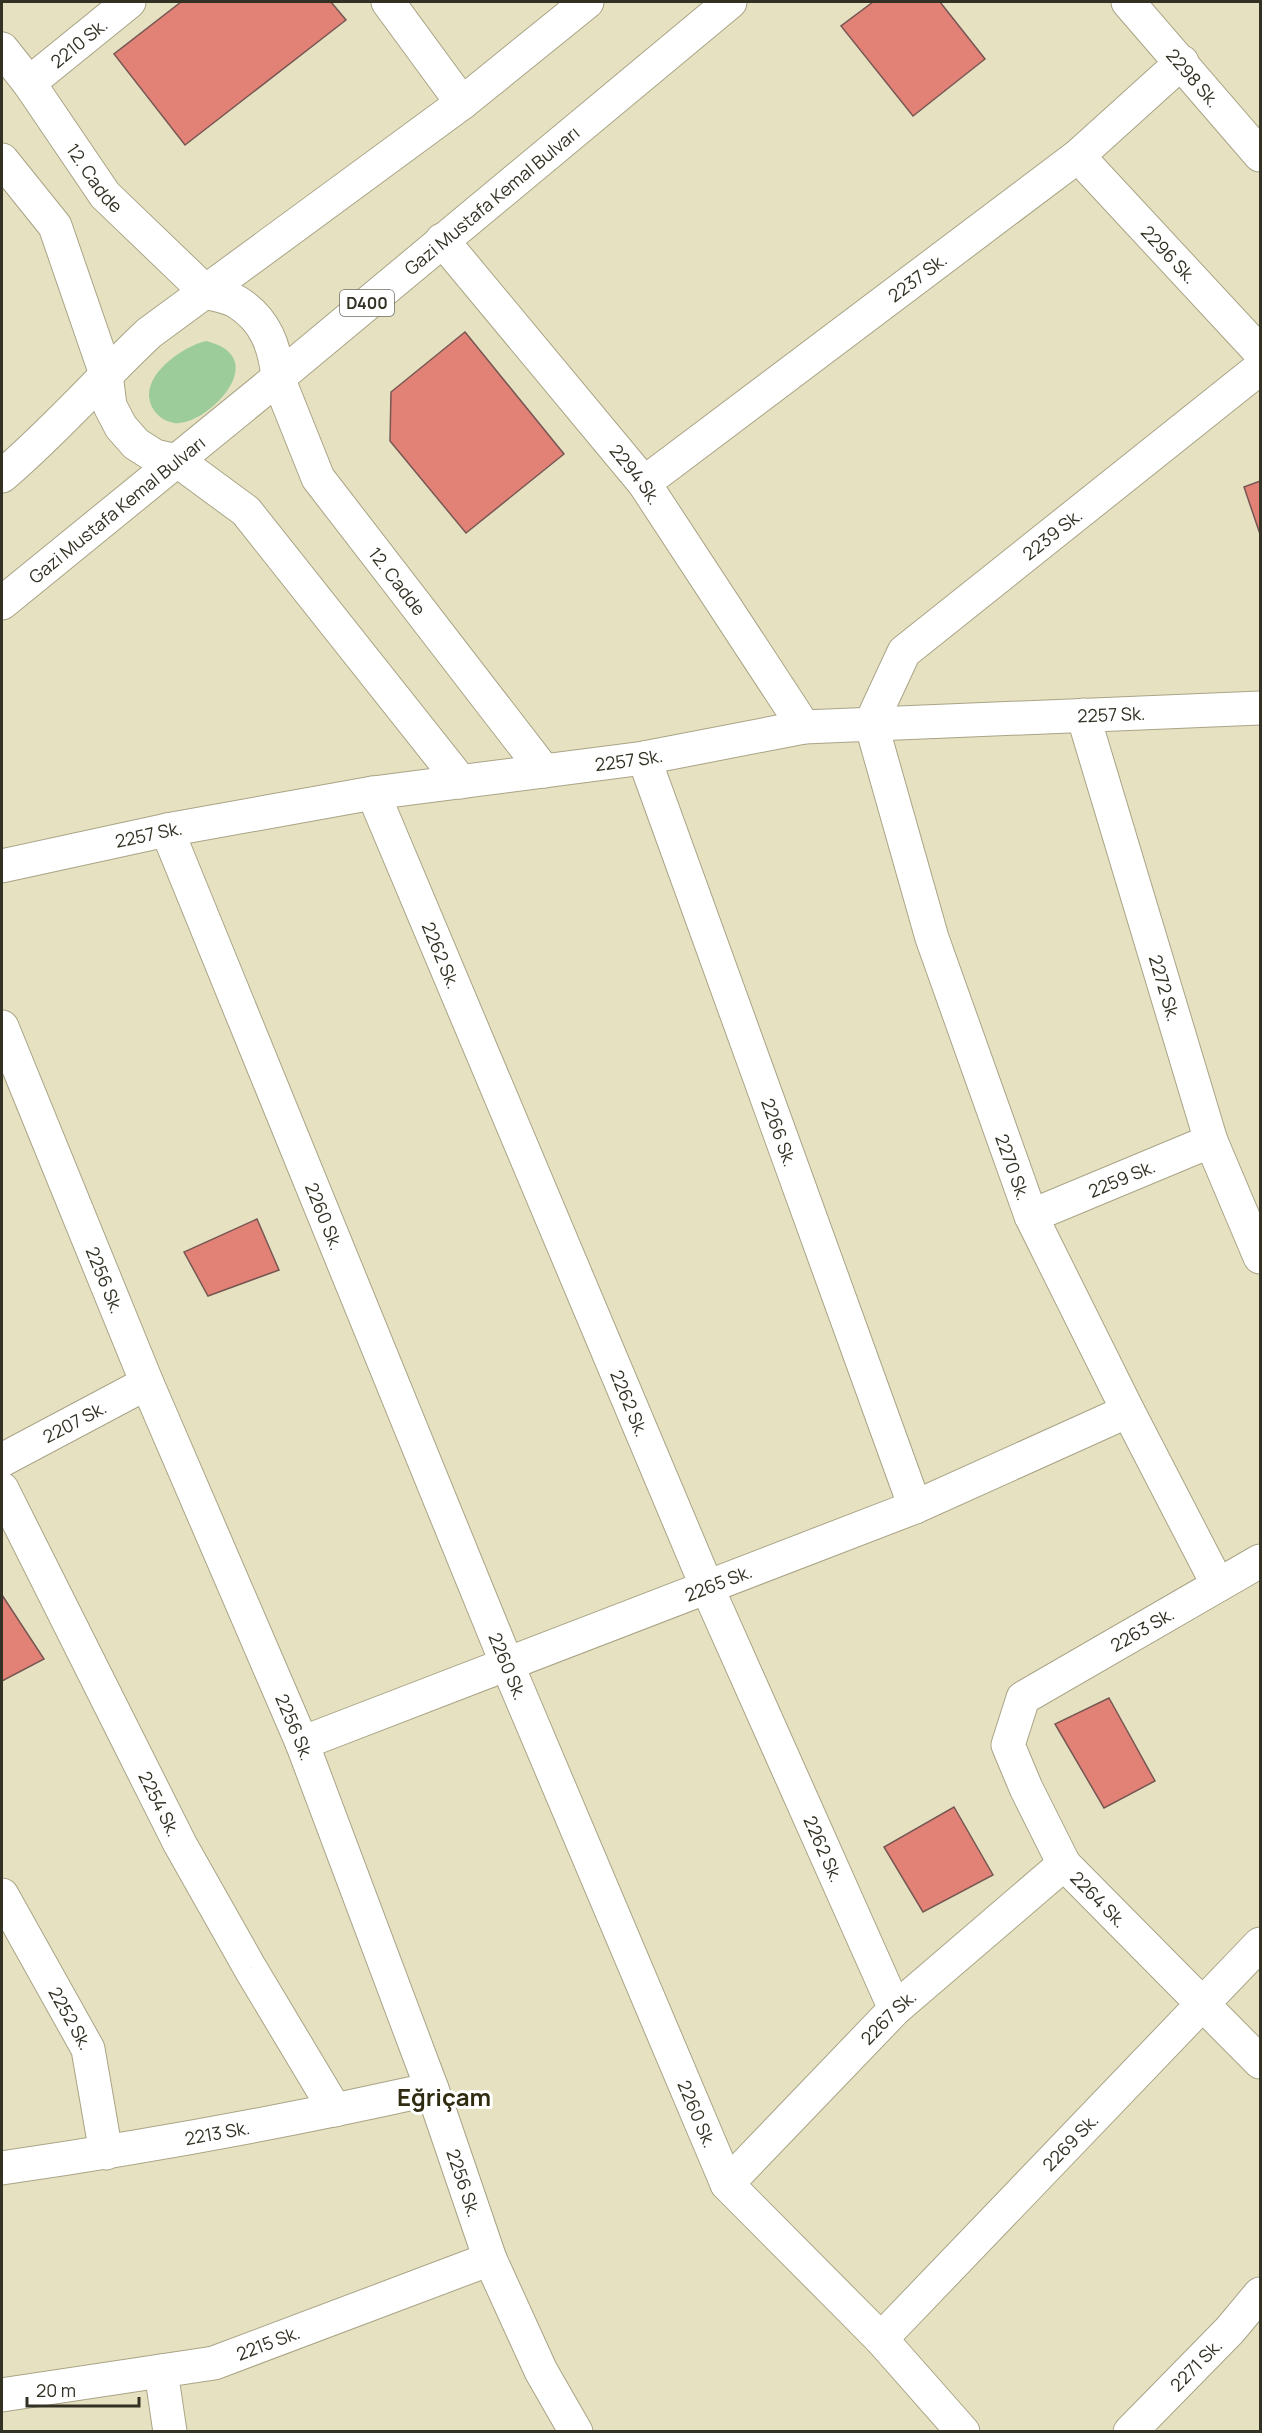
<svg xmlns="http://www.w3.org/2000/svg" width="1262" height="2433" viewBox="0 0 1262 2433" font-family="Manrope,sans-serif">
  <rect width="100%" height="100%" fill="#e6e1c1"/>
  <path fill="#9dcc9b" d="M206 341C276 358 204 428 174 423 164 421 157 416 152 407 137 378 181 347 206 341Z"/>
  <path fill="#e28276" stroke="#775753" stroke-width="1.5" d="M181 2H331L346 20 185 145 114 54Z
    M873 2H940L985 59 913 116 841 26Z
    M465 332 564 454 466 533 390 441 391 392Z
    M1260 481V534L1244 487Z
    M257 1219 279 1270 208 1296 184 1252Z
    M2 1595 44 1659 2 1681Z
    M1109 1698 1155 1781 1104 1808 1055 1724Z
    M954 1807 993 1875 923 1912 884 1847Z"/>
  <g fill="none" stroke-linecap="round" stroke-linejoin="round">
    <defs>
      <g id="minor">
        <path d="M388 2 462 103"/>
        <path id="s1" d="M1128 2 1260 155"/>
        <path id="s2" d="M29 83 129 2"/>
        <path id="s3" d="M1078 156 1260 352"/>
        <path id="s4" d="M442 240 644 483 804 727"/>
        <path id="s5" d="M644 483 1078 156 1182 62"/>
        <path id="s6" d="M1083 715 1211 1141 1260 1257"/>
        <path id="s7" d="M644 758 915 1507"/>
        <path id="s8" d="M373 793 707 1587 895 2009"/>
        <path id="s9" d="M167 830 507 1664 727 2184 881 2339 963 2432"/>
        <path id="s10" d="M2 866 167 830 373 793 644 758 804 727 1260 708"/>
        <path id="s11" d="M2 1027 147 1383 302 1743 432 2089 490 2259 541 2371 576 2432"/>
        <path id="s12" d="M1031 1216 1211 1141"/>
        <path id="s13" d="M2 1460 147 1383"/>
        <path id="s14" d="M2 1489 180 1844 250 1968 335 2110"/>
        <path id="s15" d="M1260 1561 1023 1698 1008 1745 1026 1788 1064 1864 1260 2062"/>
        <path id="s16" d="M1218 1585 1128 1411 1031 1216 932 938 871 723 904 652 1260 368"/>
        <path id="s17" d="M302 1743 915 1507 1128 1411"/>
        <path id="s18" d="M2 1895 88 2049 106 2153"/>
        <path id="s19" d="M2 2168C146 2147 289 2121 432 2089"/>
        <path id="s20" d="M727 2184 895 2009 1064 1864"/>
        <path id="s21" d="M881 2339 1260 1944"/>
        <path d="M161 2371 170 2432"/>
        <path id="s22" d="M2 2395 214 2363 490 2259"/>
        <path id="s23" d="M1130 2432 1230 2330 1260 2294"/>
      </g>
      <g id="secondary">
        <path id="s24" d="M2 49 29 83 105 195 206 292"/>
        <path d="M2 160 55 226 106 374"/>
        <path id="s25" d="M278 378 318 478 544 771"/>
        <path d="M178 461 246 511 461 782"/>
      </g>
      <g id="trunk">
        <path d="M206 292C216 295 229 297 237 302 266 320 275 347 278 378"/>
        <path d="M106 374 110 406 121 427 136 444 155 456 178 461"/>
        <path d="M2 476C54 432 99 380 149 333L462 103 587 2"/>
        <path id="s26" d="M2 603 278 378 730 2"/>
      </g>
    </defs>
    <use href="#minor" stroke="#a9a486" stroke-width="35"/>
    <use href="#secondary" stroke="#a9a486" stroke-width="35"/>
    <use href="#trunk" stroke="#a9a486" stroke-width="35"/>
    <use href="#minor" stroke="#fff" stroke-width="33"/>
    <use href="#secondary" stroke="#fff" stroke-width="33"/>
    <use href="#trunk" stroke="#fff" stroke-width="33"/>
  </g>
  <g text-anchor="middle" dominant-baseline="central" stroke-width="6" stroke-linejoin="round" paint-order="stroke">
    <rect fill="#fff" stroke="#706f66" stroke-width="1.5" x="340" y="290" width="54" height="26" rx="4.5"/>
    <g font-size="16" font-weight="bold" fill="#333124">
      <text x="367" y="303">D400</text>
    </g>
    <g font-size="18" fill="#333124" stroke="#fff">
      <text stroke="none"><textPath href="#s2" startOffset="64">2210 Sk.</textPath></text>
      <text stroke="none"><textPath href="#s1" startOffset="100">2298 Sk.</textPath></text>
      <text stroke="none"><textPath href="#s24" startOffset="159">12. Cadde</textPath></text>
      <text stroke="none"><textPath href="#s26" startOffset="634">Gazi Mustafa Kemal Bulvarı</textPath></text>
      <text stroke="none"><textPath href="#s3" startOffset="134">2296 Sk.</textPath></text>
      <text stroke="none"><textPath href="#s5" startOffset="342">2237 Sk.</textPath></text>
      <text stroke="none"><textPath href="#s4" startOffset="304">2294 Sk.</textPath></text>
      <text stroke="none"><textPath href="#s26" startOffset="148">Gazi Mustafa Kemal Bulvarı</textPath></text>
      <text stroke="none"><textPath href="#s16" startOffset="1200">2239 Sk.</textPath></text>
      <text stroke="none"><textPath href="#s25" startOffset="238">12. Cadde</textPath></text>
      <text stroke="none"><textPath href="#s10" startOffset="1122">2257 Sk.</textPath></text>
      <text stroke="none"><textPath href="#s10" startOffset="636">2257 Sk.</textPath></text>
      <text stroke="none"><textPath href="#s10" startOffset="150">2257 Sk.</textPath></text>
      <text stroke="none"><textPath href="#s8" startOffset="176">2262 Sk.</textPath></text>
      <text stroke="none"><textPath href="#s6" startOffset="285">2272 Sk.</textPath></text>
      <text stroke="none"><textPath href="#s7" startOffset="398">2266 Sk.</textPath></text>
      <text transform="translate(1013 1167) rotate(70)">2270 Sk.</text>
      <text stroke="none"><textPath href="#s12" startOffset="98">2259 Sk.</textPath></text>
      <text stroke="none"><textPath href="#s9" startOffset="417">2260 Sk.</textPath></text>
      <text stroke="none"><textPath href="#s11" startOffset="273">2256 Sk.</textPath></text>
      <text stroke="none"><textPath href="#s8" startOffset="662">2262 Sk.</textPath></text>
      <text stroke="none"><textPath href="#s13" startOffset="82">2207 Sk.</textPath></text>
      <text stroke="none"><textPath href="#s17" startOffset="446">2265 Sk.</textPath></text>
      <text transform="translate(1142 1629) rotate(-30)">2263 Sk.</text>
      <text stroke="none"><textPath href="#s9" startOffset="903">2260 Sk.</textPath></text>
      <text stroke="none"><textPath href="#s11" startOffset="759">2256 Sk.</textPath></text>
      <text stroke="none"><textPath href="#s14" startOffset="352">2254 Sk.</textPath></text>
      <text stroke="none"><textPath href="#s8" startOffset="1148">2262 Sk.</textPath></text>
      <text stroke="none"><textPath href="#s15" startOffset="504">2264 Sk.</textPath></text>
      <text stroke="none"><textPath href="#s20" startOffset="232">2267 Sk.</textPath></text>
      <text stroke="none"><textPath href="#s18" startOffset="141">2252 Sk.</textPath></text>
      <text stroke="none"><textPath href="#s9" startOffset="1389">2260 Sk.</textPath></text>
      <text stroke="none"><textPath href="#s19" startOffset="218">2213 Sk.</textPath></text>
      <text stroke="none"><textPath href="#s21" startOffset="273">2269 Sk.</textPath></text>
      <text stroke="none"><textPath href="#s11" startOffset="1245">2256 Sk.</textPath></text>
      <text stroke="none"><textPath href="#s22" startOffset="272">2215 Sk.</textPath></text>
      <text stroke="none"><textPath href="#s23" startOffset="94">2271 Sk.</textPath></text>
    </g>
    <g font-size="24" font-weight="bold" fill="#302c11" stroke="#fff">
      <text x="444" y="2096">Eğriçam</text>
    </g>
  </g>
  <rect width="1262" height="2433" fill="none" stroke="#333124" stroke-width="6"/>
  <path d="M27 2397v9h112v-9" fill="none" stroke="#333124" stroke-width="3"/>
  <text x="36" y="2397" font-size="18" fill="#333124" stroke="#ffffff" stroke-width="4.5" paint-order="stroke">20 m</text>
</svg>
